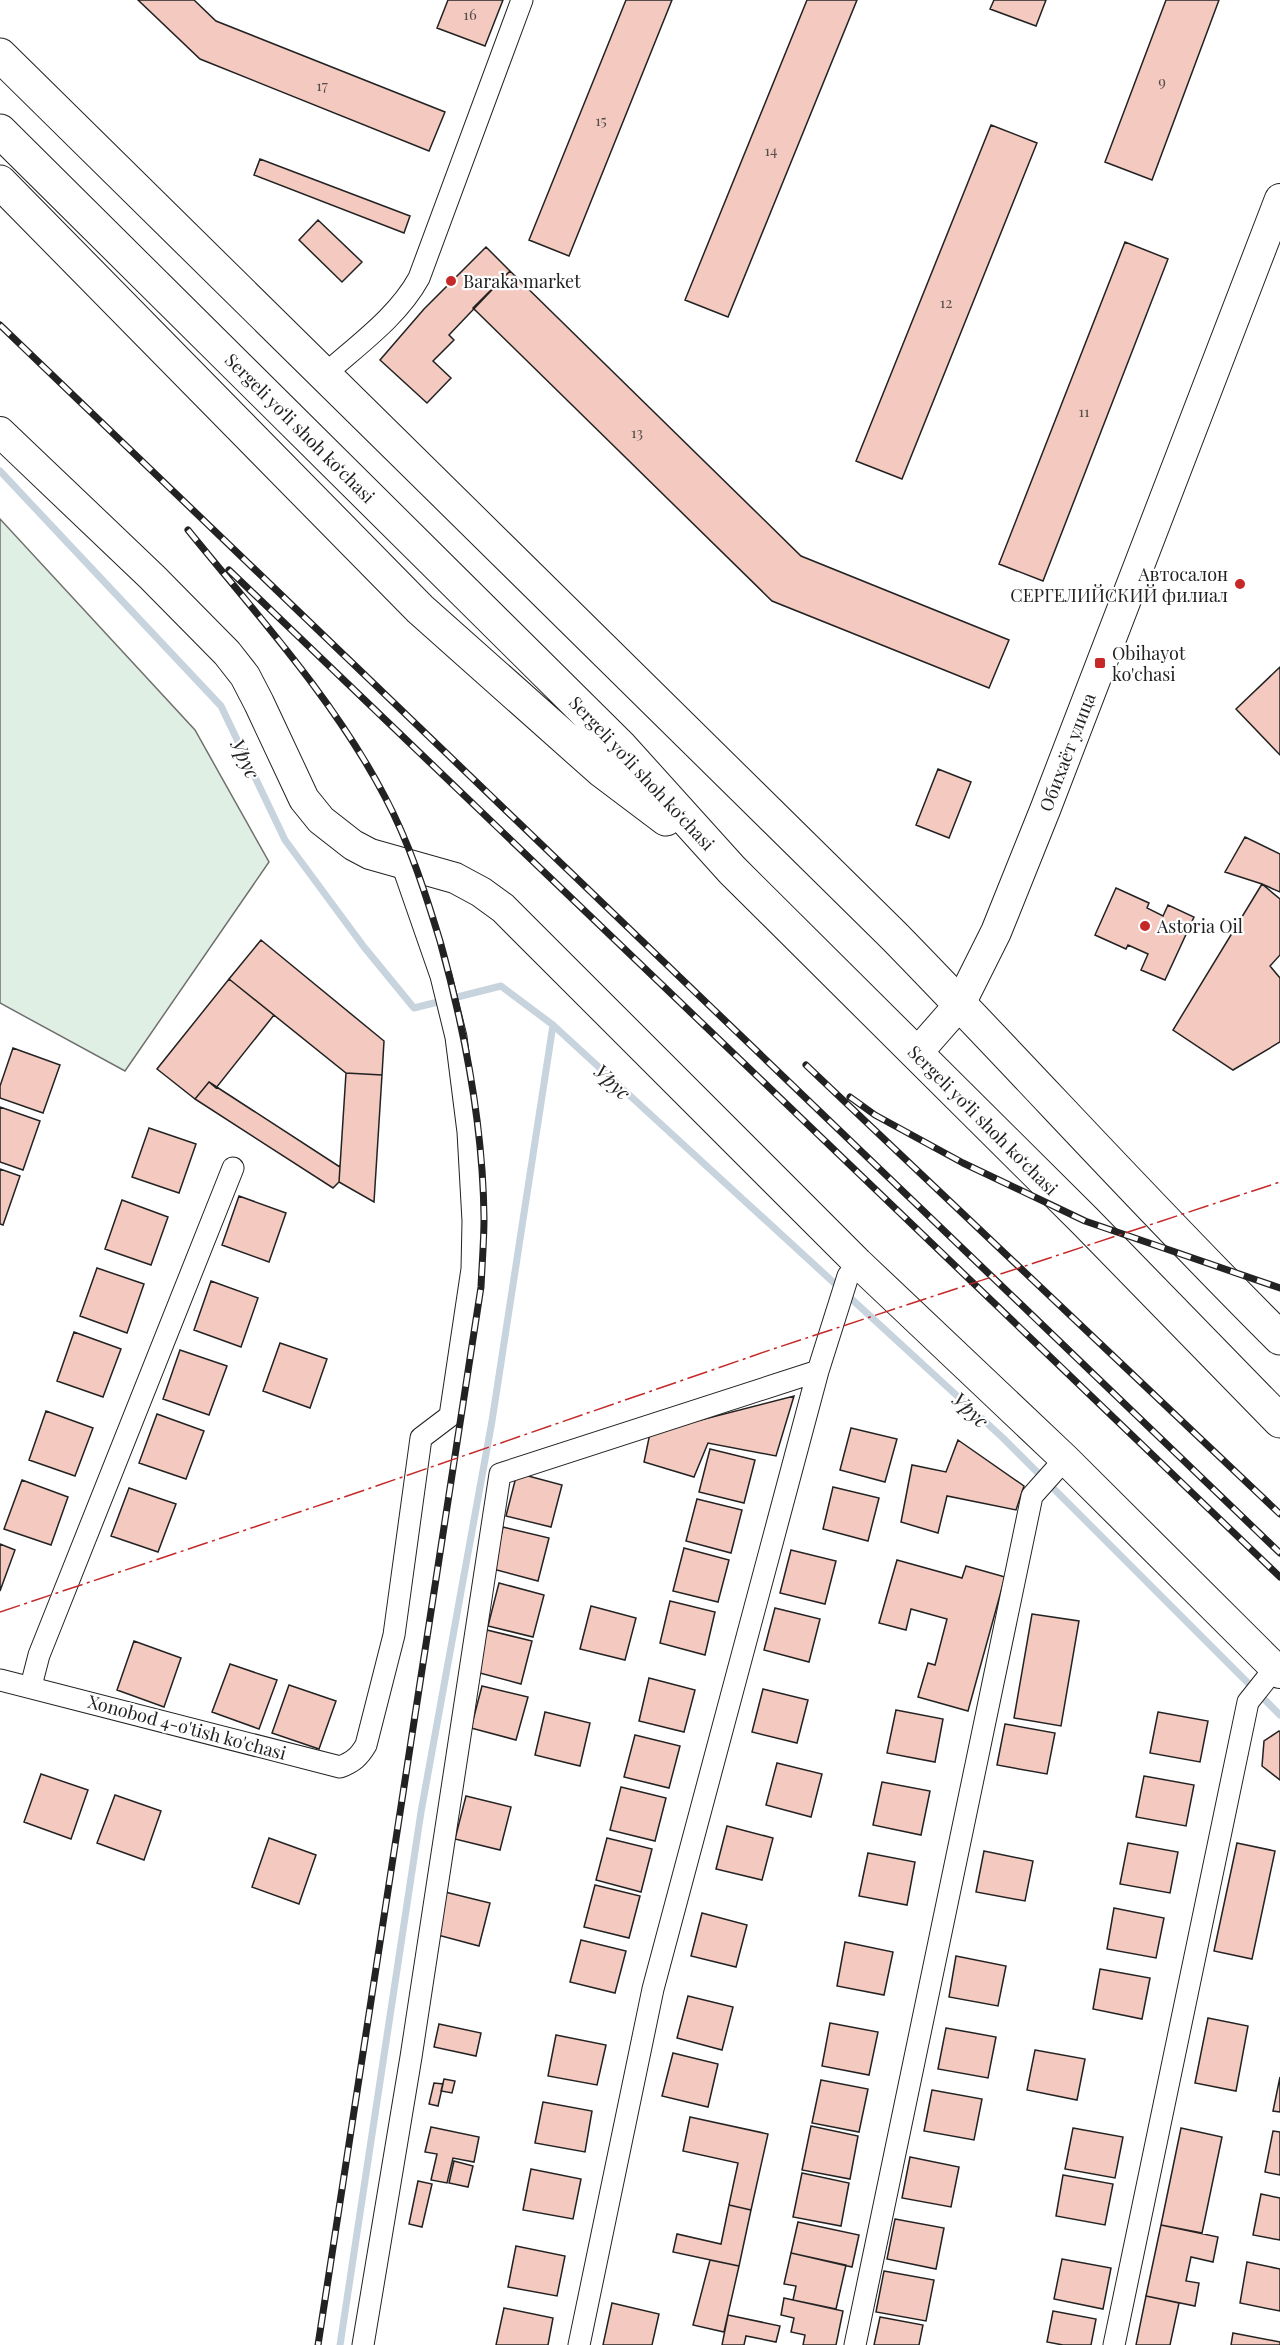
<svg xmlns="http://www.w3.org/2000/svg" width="1280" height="2345" viewBox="0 0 1280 2345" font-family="'Playfair Display',serif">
  <rect width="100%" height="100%" fill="#fff"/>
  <path fill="#e0efe3" stroke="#6f6f6f" stroke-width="1.5" d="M0 519 195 730 269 862 125 1071 0 1003Z"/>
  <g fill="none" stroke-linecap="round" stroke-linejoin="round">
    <path stroke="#c7d3dd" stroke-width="7" d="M0 471 221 706 285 840 364 947 414 1008 501 986 553 1025 1003 1438 1280 1715
      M340 2345 421 1812 492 1421 553 1025"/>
  </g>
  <path fill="#f3c9c0" stroke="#222" stroke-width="1.5" d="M138 0H194L216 21 445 112 429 151 200 59Z
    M448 0H503L485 46 437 28Z
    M626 0H672L569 256 529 240Z
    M807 0H857L728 317 685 300Z
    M994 0H1046L1036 26 990 9Z
    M1166 0H1219L1152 180 1105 162Z
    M991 125 1037 143 902 479 856 461Z
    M260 159 410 216 404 233 254 175Z
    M318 220 362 262 342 282 299 240Z
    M1125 242 1168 259 1043 581 999 564Z
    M486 247 510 271 449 335 454 340 433 361 451 378 427 403 380 360 424 309Z
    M510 271 801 556 1009 640 989 688 772 601 473 308Z
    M1280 667V755L1236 709Z
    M938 769 971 782 949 838 916 825Z
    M1245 837 1280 854V892L1262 884 1225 872Z
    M1262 884 1280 899V955L1270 966 1280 978V1042L1233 1070 1173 1030Z
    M1116 888 1149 903 1147 908 1163 916 1168 905 1194 917 1165 980 1141 970 1148 954 1128 945 1126 949 1095 935Z
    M261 940 384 1041 382 1075 346 1073 229 979Z
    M229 979 274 1015 216 1088 209 1082 195 1099 157 1069Z
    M13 1048 60 1065 43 1113 0 1098V1086Z
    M346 1073 382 1075 374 1202 339 1182Z
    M209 1082 340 1167 339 1182 333 1188 195 1099Z
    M0 1107 40 1121 23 1170 0 1162Z
    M149 1128 196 1144 179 1193 132 1177Z
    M0 1169 20 1176 3 1225 0 1224Z
    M239 1196 286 1213 269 1262 222 1245Z
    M122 1200 168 1217 151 1265 105 1249Z
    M97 1268 144 1284 127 1333 80 1316Z
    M211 1281 258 1298 241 1347 194 1330Z
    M74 1332 121 1349 103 1397 57 1381Z
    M280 1343 327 1359 310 1408 263 1391Z
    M180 1350 227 1366 209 1415 163 1399Z
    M794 1396 776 1456 708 1443 694 1477 644 1462 650 1433Z
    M46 1411 93 1428 75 1476 29 1460Z
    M157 1414 204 1431 186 1479 139 1463Z
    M851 1428 897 1439 885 1482 840 1470Z
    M958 1440 1024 1486 1016 1510 947 1496 938 1533 901 1522 912 1465 946 1472Z
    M710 1449 755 1460 744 1503 699 1492Z
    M517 1473 562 1485 551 1527 506 1516Z
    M22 1480 68 1497 51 1545 4 1529Z
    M833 1487 879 1498 868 1541 823 1529Z
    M129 1488 176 1504 158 1552 111 1536Z
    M697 1499 742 1510 731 1553 686 1541Z
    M503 1527 549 1538 538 1581 493 1569Z
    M0 1544 15 1550 0 1591Z
    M684 1548 729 1560 718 1602 673 1591Z
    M791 1550 836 1561 825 1604 780 1593Z
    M897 1560 962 1578 966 1566 1005 1577 968 1711 918 1697 928 1663 935 1665 947 1619 911 1609 906 1630 879 1623Z
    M499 1583 544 1595 533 1637 488 1626Z
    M670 1601 715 1612 705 1655 660 1643Z
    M591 1606 636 1618 625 1660 580 1649Z
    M775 1608 820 1619 809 1662 764 1650Z
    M1032 1614 1079 1621 1061 1726 1014 1718Z
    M487 1630 532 1641 521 1684 476 1672Z
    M134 1641 181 1658 164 1707 117 1690Z
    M230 1664 277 1680 259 1729 212 1712Z
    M649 1678 695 1690 684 1732 639 1721Z
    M289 1685 336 1701 319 1749 272 1733Z
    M482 1686 528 1697 516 1740 471 1728Z
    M763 1689 808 1700 797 1743 752 1732Z
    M896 1710 943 1719 935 1762 887 1753Z
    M545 1712 590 1723 580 1766 535 1755Z
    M1158 1712 1208 1721 1200 1762 1150 1753Z
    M1005 1724 1055 1733 1047 1774 997 1765Z
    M1279 1731 1280 1732V1780L1262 1766 1264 1741Z
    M635 1735 680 1746 669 1788 624 1777Z
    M777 1763 822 1774 811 1817 766 1805Z
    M41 1774 88 1790 71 1839 24 1822Z
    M1144 1776 1194 1785 1186 1826 1136 1817Z
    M882 1782 930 1791 921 1835 873 1825Z
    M621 1787 666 1798 655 1841 610 1830Z
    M115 1795 161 1811 144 1860 97 1843Z
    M466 1796 511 1807 500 1850 455 1839Z
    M727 1826 773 1838 762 1880 716 1869Z
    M269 1838 316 1855 299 1904 252 1887Z
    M607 1838 652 1849 641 1892 596 1880Z
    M1128 1843 1178 1852 1170 1893 1120 1884Z
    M1237 1843 1275 1851 1252 1959 1214 1951Z
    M984 1851 1033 1861 1025 1901 976 1892Z
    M868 1853 915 1862 907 1905 859 1896Z
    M595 1885 640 1896 629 1938 584 1927Z
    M445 1892 490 1903 479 1946 434 1934Z
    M1114 1908 1164 1918 1156 1958 1107 1949Z
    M702 1913 747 1925 736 1967 691 1956Z
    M581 1940 626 1951 615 1993 570 1982Z
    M845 1942 893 1952 884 1995 837 1986Z
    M956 1956 1006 1966 998 2006 949 1997Z
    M1100 1969 1150 1978 1142 2019 1093 2009Z
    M688 1996 733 2007 722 2050 677 2038Z
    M1208 2018 1248 2026 1236 2091 1195 2083Z
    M830 2023 878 2032 869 2075 822 2066Z
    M439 2024 481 2033 476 2056 434 2047Z
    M946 2028 996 2037 988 2078 938 2069Z
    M556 2035 606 2045 597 2085 548 2076Z
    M1035 2050 1085 2059 1077 2100 1027 2090Z
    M673 2053 718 2064 708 2107 662 2096Z
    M1280 2077V2112L1273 2111Z
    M444 2079 455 2081 452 2093 441 2091Z
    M821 2080 868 2089 859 2132 812 2123Z
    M434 2083 443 2084 438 2106 429 2104Z
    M932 2090 982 2099 974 2140 924 2131Z
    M543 2102 592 2111 585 2152 535 2143Z
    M690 2117 768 2134 751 2210 729 2205 738 2163 683 2151Z
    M811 2126 858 2136 850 2179 802 2170Z
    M431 2127 479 2137 474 2162 453 2158 447 2183 431 2180 437 2154 425 2152Z
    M1073 2128 1123 2137 1115 2178 1065 2169Z
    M1181 2128 1222 2137 1202 2233 1161 2225Z
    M1273 2131 1280 2132V2175L1265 2172Z
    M910 2157 959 2167 951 2207 902 2198Z
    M454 2161 473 2166 468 2187 449 2183Z
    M531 2169 581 2179 573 2219 523 2210Z
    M802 2173 849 2183 841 2226 793 2217Z
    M1063 2175 1113 2184 1105 2225 1056 2216Z
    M418 2181 432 2184 422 2227 409 2224Z
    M1261 2194 1280 2198V2240L1253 2235Z
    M729 2205 751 2210 739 2266 673 2252 677 2234 721 2244Z
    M895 2219 944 2228 936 2269 887 2259Z
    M798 2222 859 2235 852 2267 791 2253Z
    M1161 2225 1218 2237 1213 2262 1191 2257 1186 2281 1199 2283 1195 2306 1146 2296Z
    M516 2246 565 2256 557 2296 508 2287Z
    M791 2253 846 2265 836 2309 793 2300 796 2286 784 2284Z
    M1062 2259 1111 2268 1103 2309 1054 2299Z
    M710 2260 739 2266 724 2332 693 2325Z
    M1247 2262 1280 2269V2311L1240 2303Z
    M884 2271 934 2280 926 2321 876 2312Z
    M1146 2296 1179 2303 1170 2345H1136Z
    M784 2298 843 2311 836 2345H803L805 2335 791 2332 794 2318 781 2315Z
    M612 2303 659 2314 652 2345H603Z
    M504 2308 553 2318 548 2345H496Z
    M1053 2311 1096 2319 1091 2345H1063L1047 2342Z
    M728 2315 780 2326 776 2342 746 2336 744 2345H722Z
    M880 2317 923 2325 919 2345H874Z
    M1233 2333 1280 2342V2345H1231Z"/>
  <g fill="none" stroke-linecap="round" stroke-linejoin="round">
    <defs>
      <path id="street" d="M323 376C356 346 397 318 419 278L522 0
        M0 1680 340 1767C353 1762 359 1757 366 1745L394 1635 421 1438 450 1416 472 1269 473 1221 468 1132 456 1037 441 976 402 864
        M31 1686 39 1655 233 1168
        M363 2345 411 2057 500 1474 818 1371
        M579 2345 653 1989 818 1371 848 1276 858 1263
        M855 2345 1032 1496 1065 1459
        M1114 2345 1248 1702 1275 1668"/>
      <path id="secondary" d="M0 432 152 577 227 653 245 676 259 703 304 799 321 820 353 845 370 854 455 878 481 892 503 908 858 1263 1065 1459 1280 1673
        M917 1053 960 1004 996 932 1045 810 1280 199"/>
      <path id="primary" d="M0 55 894 936C1024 1069 1148 1207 1280 1338
        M0 131 621 747 732 870 1085 1221 1280 1421
        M0 182 420 609 601 770 666 819"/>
    </defs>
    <use href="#street" stroke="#222" stroke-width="23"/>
    <use href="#secondary" stroke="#222" stroke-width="32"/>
    <use href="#primary" stroke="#222" stroke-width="35"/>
    <use href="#street" stroke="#fff" stroke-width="21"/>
    <use href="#secondary" stroke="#fff" stroke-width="30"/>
    <use href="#primary" stroke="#fff" stroke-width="33"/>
    <defs>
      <path id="rail" d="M0 325 1280 1553
        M188 530C257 615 334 699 385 797 409 842 425 892 440 941 465 1031 483 1125 484 1218 484 1241 482 1264 481 1287L318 2345
        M229 570 1280 1577
        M806 1065 1280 1514
        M850 1097 875 1115 963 1163 1085 1221 1280 1288"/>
    </defs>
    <use href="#rail" stroke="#222" stroke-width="7"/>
    <use href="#rail" stroke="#fff" stroke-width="4.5" stroke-dasharray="14" stroke-linecap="butt"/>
    <path stroke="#c62828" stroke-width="1.5" stroke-dasharray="21 4.5 3 4.5" stroke-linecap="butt" d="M0 1612 356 1493 770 1350 1280 1182"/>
  </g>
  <g fill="#c62828" stroke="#fff" stroke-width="2">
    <circle cx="451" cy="281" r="6"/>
    <circle cx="1240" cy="584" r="6"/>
    <rect x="1094" y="657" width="12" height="12" rx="3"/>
    <circle cx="1145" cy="926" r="6"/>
  </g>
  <g text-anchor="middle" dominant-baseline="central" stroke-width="4.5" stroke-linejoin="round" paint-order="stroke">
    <g font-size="15" fill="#564c4a">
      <text x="470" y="14">16</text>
      <text x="1162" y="81">9</text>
      <text x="322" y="85">17</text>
      <text x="601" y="120">15</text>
      <text x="771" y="150">14</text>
      <text x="946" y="302">12</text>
      <text x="1084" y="411">11</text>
      <text x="637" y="432">13</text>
    </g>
    <g font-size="18" fill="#222" stroke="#fff" text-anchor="start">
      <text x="463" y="281">Baraka market</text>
      <text x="1228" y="574" text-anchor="end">Автосалон<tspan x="1228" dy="21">СЕРГЕЛИЙСКИЙ филиал</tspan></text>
      <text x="1112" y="653">Obihayot<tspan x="1112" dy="21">ko'chasi</tspan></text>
      <text x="1157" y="926">Astoria Oil</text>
    </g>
    <g font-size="18" fill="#222" stroke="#fff">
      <text transform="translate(300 428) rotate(45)">Sergeli yo‘li shoh ko‘chasi</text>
      <text transform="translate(1067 752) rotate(-69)">Обихаёт улица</text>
      <text transform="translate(642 773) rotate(47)">Sergeli yo‘li shoh ko‘chasi</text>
      <text transform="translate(983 1120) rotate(45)">Sergeli yo‘li shoh ko‘chasi</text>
      <text transform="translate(187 1727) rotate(15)">Xonobod 4-o'tish ko'chasi</text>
    </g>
    <g font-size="20" font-style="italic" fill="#222" stroke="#fff">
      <text transform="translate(246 758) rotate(64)">Урус</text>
      <text transform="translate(613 1081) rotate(43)">Урус</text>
      <text transform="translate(971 1409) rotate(43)">Урус</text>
    </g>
  </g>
</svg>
